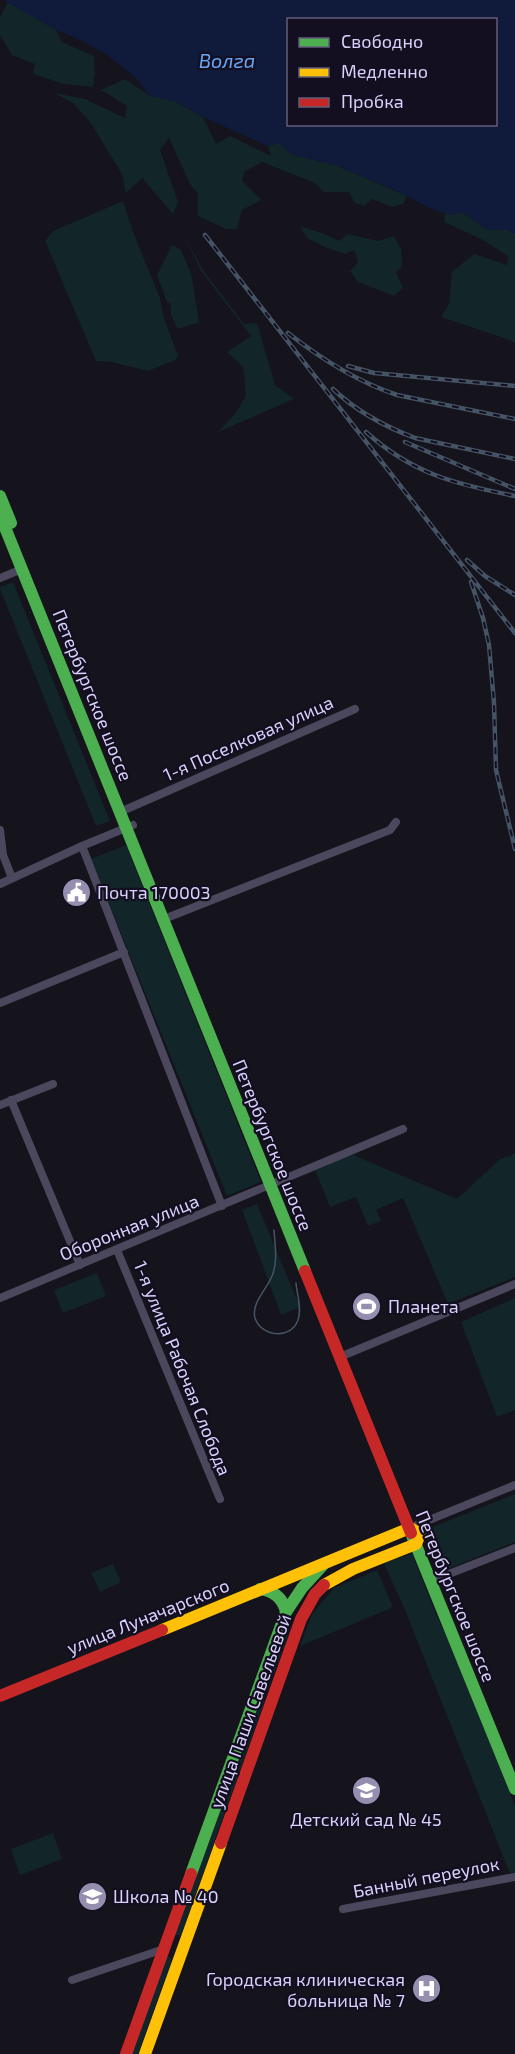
<svg xmlns="http://www.w3.org/2000/svg" width="515" height="2054" viewBox="0 0 515 2054" font-family="'Exo 2',sans-serif">
  <rect width="100%" height="100%" fill="#15131c"/>
  <path fill="#122528" d="M8 2 56 30 62 42 94 56 95 74 93 87 64 84 33 74 35 64 12 55 0 35V17Z
    M125 79 150 96 175 101 203 117 216 144 230 136 271 156 268 146 279 143 293 155 335 165 407 196 403 204 393 207 372 199 364 206 355 203 349 192H324L315 183 262 162 244 172 242 181 261 200 242 210 237 229H226L198 216V194L190 184 169 138 160 150 178 202 173 214 142 178 126 193 122 174 90 122 73 103 54 93 85 99 125 118 127 106 101 90Z
    M123 201 133 232 160 298 163 315 178 356 175 360 148 371 111 362 96 361 45 241 53 231Z
    M462 212 486 229 507 230 515 234V342L441 317 449 304 452 272 474 254 507 265 508 256 481 239 444 222 445 213 451 215Z
    M300 226 325 234 339 241 348 234 378 241 394 236 401 249 402 266 396 272 403 288 394 296 358 282 350 271 358 262 354 250 345 254 327 248 307 238Z
    M183 233 203 270 244 324 257 323 275 385 294 399 218 432 237 411 246 395 243 367 227 352 251 336 201 271Z
    M172 245 181 250 191 273 199 322 178 329 171 315V304L167 302 157 275Z
    M13 582 110 821 96 826 0 589V587Z
    M126 845 261 1182 227 1196 91 859Z
    M351 1154 457 1199 500 1159 515 1154V1277L448 1304 403 1198 376 1210 381 1221 368 1226 356 1197 330 1207 315 1170Z
    M257 1204 300 1307 281 1315 242 1210Z
    M97 1273 106 1296 63 1313 54 1290Z
    M515 1298V1410L497 1417 461 1322Z
    M515 1494V1542L445 1570 437 1567 423 1531Z
    M412 1554 441 1626 447 1635 515 1806V1875L511 1876 405 1610 385 1566V1562Z
    M113 1564 121 1582 100 1592 91 1573Z
    M377 1570 392 1605 391 1608 300 1646 312 1614 334 1588Z
    M284 1629 289 1633 266 1695 260 1693Z
    M258 1698 265 1700 181 1935H175L174 1933Z
    M53 1833 62 1859 20 1875 11 1849Z
    M168 1956 172 1959 138 2054H131L165 1957Z"/>
  <path fill="#101b3c" fill-rule="evenodd" d="M4 0H515V234L507 230 486 229 462 212 451 215 429 208 399 192 335 165 293 155 279 143 268 146 203 117 175 101 150 96 135 77 108 56 83 41 56 30ZM288 20H496V124H288Z"/>
  <g fill="none" stroke-linecap="round" stroke-linejoin="round">
    <path stroke="#4b485d" stroke-width="8" d="M0 578 22 569
      M120 812 355 709
      M0 830 3 855 12 878
      M82 846 222 1206
      M0 884 82 846 133 825
      M169 917 390 830 396 822
      M0 1003 124 952
      M11 1100 80 1265
      M0 1105 53 1084
      M117 1250 220 1499
      M0 1298 403 1129
      M347 1354 515 1284
      M417 1525 515 1485
      M431 1581 515 1548
      M343 1909 515 1877
      M72 1980 164 1949"/>
    <path stroke="#4caf50" stroke-width="12" d="M0 496 11 523
      M0 515 305 1271
      M411 1533 515 1789
      M260 1589C274 1591 283 1598 286 1612
      M191 1874 286 1612 302 1588 323 1565"/>
    <path stroke="#ffc107" stroke-width="12" d="M162 1630 410 1528 420 1534 416 1544 353 1569 324 1585
      M145 2054 221 1843"/>
    <path stroke="#c62828" stroke-width="12" d="M305 1271 411 1533
      M0 1696 162 1630
      M221 1843 301 1619 315 1594 324 1585
      M126 2054 191 1874"/>
    <path stroke="#455464" stroke-width="1.5" d="M274 1230C275 1245 278 1262 272 1276 267 1289 251 1303 255 1318 261 1337 291 1340 298 1320 302 1309 297 1295 296 1283"/>
    <defs>
      <path id="rail" d="M205 235 515 633
        M288 333C320 358 358 382 397 395L515 419
        M348 366 374 373 515 386
        M333 389C356 411 386 427 415 438L515 459
        M366 432C413 474 455 484 515 496
        M405 442 515 489
        M467 560 485 576 515 595
        M471 582 483 618 489 645 494 703 496 770 515 849"/>
    </defs>
    <use href="#rail" stroke="#455464" stroke-width="4.5"/>
    <use href="#rail" stroke="#130f20" stroke-width="2" stroke-dasharray="7" stroke-linecap="butt"/>
  </g>
  <defs>
    <symbol id="civic-disc" viewBox="-11 -11 22 22"><circle r="9.5" fill="#958eae" stroke="#130f20"/><path d="M-.6-6.5H3V-4.5H.6V-3L4-1V1h2V6H-6V1h2V-1L-.6-3ZM-1.2 2.5V6h2.4V2.5Z" fill="#fff"/></symbol>
    <symbol id="stadium-disc" viewBox="-11 -11 22 22"><circle r="9.5" fill="#958eae" stroke="#130f20"/><path d="M0-5a6.5 5 0 1 0 0 10a6.5 5 0 1 0 0-10ZM-3.5-1.8h7v3.6h-7Z" fill="#fff"/></symbol>
    <symbol id="school-disc" viewBox="-11 -11 22 22"><circle r="9.5" fill="#958eae" stroke="#130f20"/><path d="M0-5L7-2L0 1L-7-2ZM-4 1L0 2.5L4 1V4Q0 6-4 4Z" fill="#fff"/></symbol>
    <symbol id="hospital-disc" viewBox="-11 -11 22 22"><circle r="9.5" fill="#958eae" stroke="#130f20"/><path d="M-5-5h3v3.5h4V-5h3V5h-3V1.5h-4V5h-3Z" fill="#fff"/></symbol>
  </defs>
  <g fill-rule="evenodd">
    <use href="#civic-disc" x="60" y="876" width="33" height="33"/>
    <use href="#stadium-disc" x="350" y="1290" width="33" height="33"/>
    <use href="#school-disc" x="350" y="1774" width="33" height="33"/>
    <use href="#school-disc" x="76" y="1880" width="33" height="33"/>
    <use href="#hospital-disc" x="410" y="1972" width="33" height="33"/>
  </g>
  <g text-anchor="middle" dominant-baseline="central" stroke-width="4.5" stroke-linejoin="round" paint-order="stroke">
    <g font-size="18" fill="#dad1fc" stroke="#130f20">
      <text transform="translate(93 695) rotate(68)">Петербургское шоссе</text>
      <text transform="translate(248 738) rotate(-24)">1-я Поселковая улица</text>
      <text transform="translate(273 1145) rotate(68)">Петербургское шоссе</text>
      <text transform="translate(129 1227) rotate(-22)">Оборонная улица</text>
      <text transform="translate(183 1368) rotate(68)">1-я улица Рабочая Слобода</text>
      <text transform="translate(456 1596) rotate(68)">Петербургское шоссе</text>
      <text transform="translate(148 1616) rotate(-22)">улица Луначарского</text>
      <text transform="translate(250 1711) rotate(-70)">улица Паши Савельевой</text>
      <text transform="translate(426 1877) rotate(-11)">Банный переулок</text>
    </g>
    <g font-size="18" fill="#dad1fc" stroke="#130f20" text-anchor="start">
      <text x="97" y="892">Почта 170003</text>
      <text x="388" y="1306">Планета</text>
      <text x="366" y="1819" text-anchor="middle">Детский сад № 45</text>
      <text x="113" y="1896">Школа № 40</text>
      <text x="405" y="1979" text-anchor="end">Городская клиническая<tspan x="405" dy="21">больница № 7</tspan></text>
    </g>
    <g font-size="20" font-style="italic" fill="#66a4f4" stroke="#130f20">
      <text x="227" y="60">Волга</text>
    </g>
  </g>
  <rect x="287" y="18" width="210" height="108" fill="#130f20" stroke="#635d78" stroke-width="1.5"/>
  <rect x="299" y="38" width="30" height="9" fill="#4caf50" stroke="#635d78" stroke-width="1.5"/>
  <text x="341" y="48" font-size="18" fill="#dad1fc">Свободно</text>
  <rect x="299" y="68" width="30" height="9" fill="#ffc107" stroke="#635d78" stroke-width="1.5"/>
  <text x="341" y="78" font-size="18" fill="#dad1fc">Медленно</text>
  <rect x="299" y="98" width="30" height="9" fill="#c62828" stroke="#635d78" stroke-width="1.5"/>
  <text x="341" y="108" font-size="18" fill="#dad1fc">Пробка</text>
</svg>
